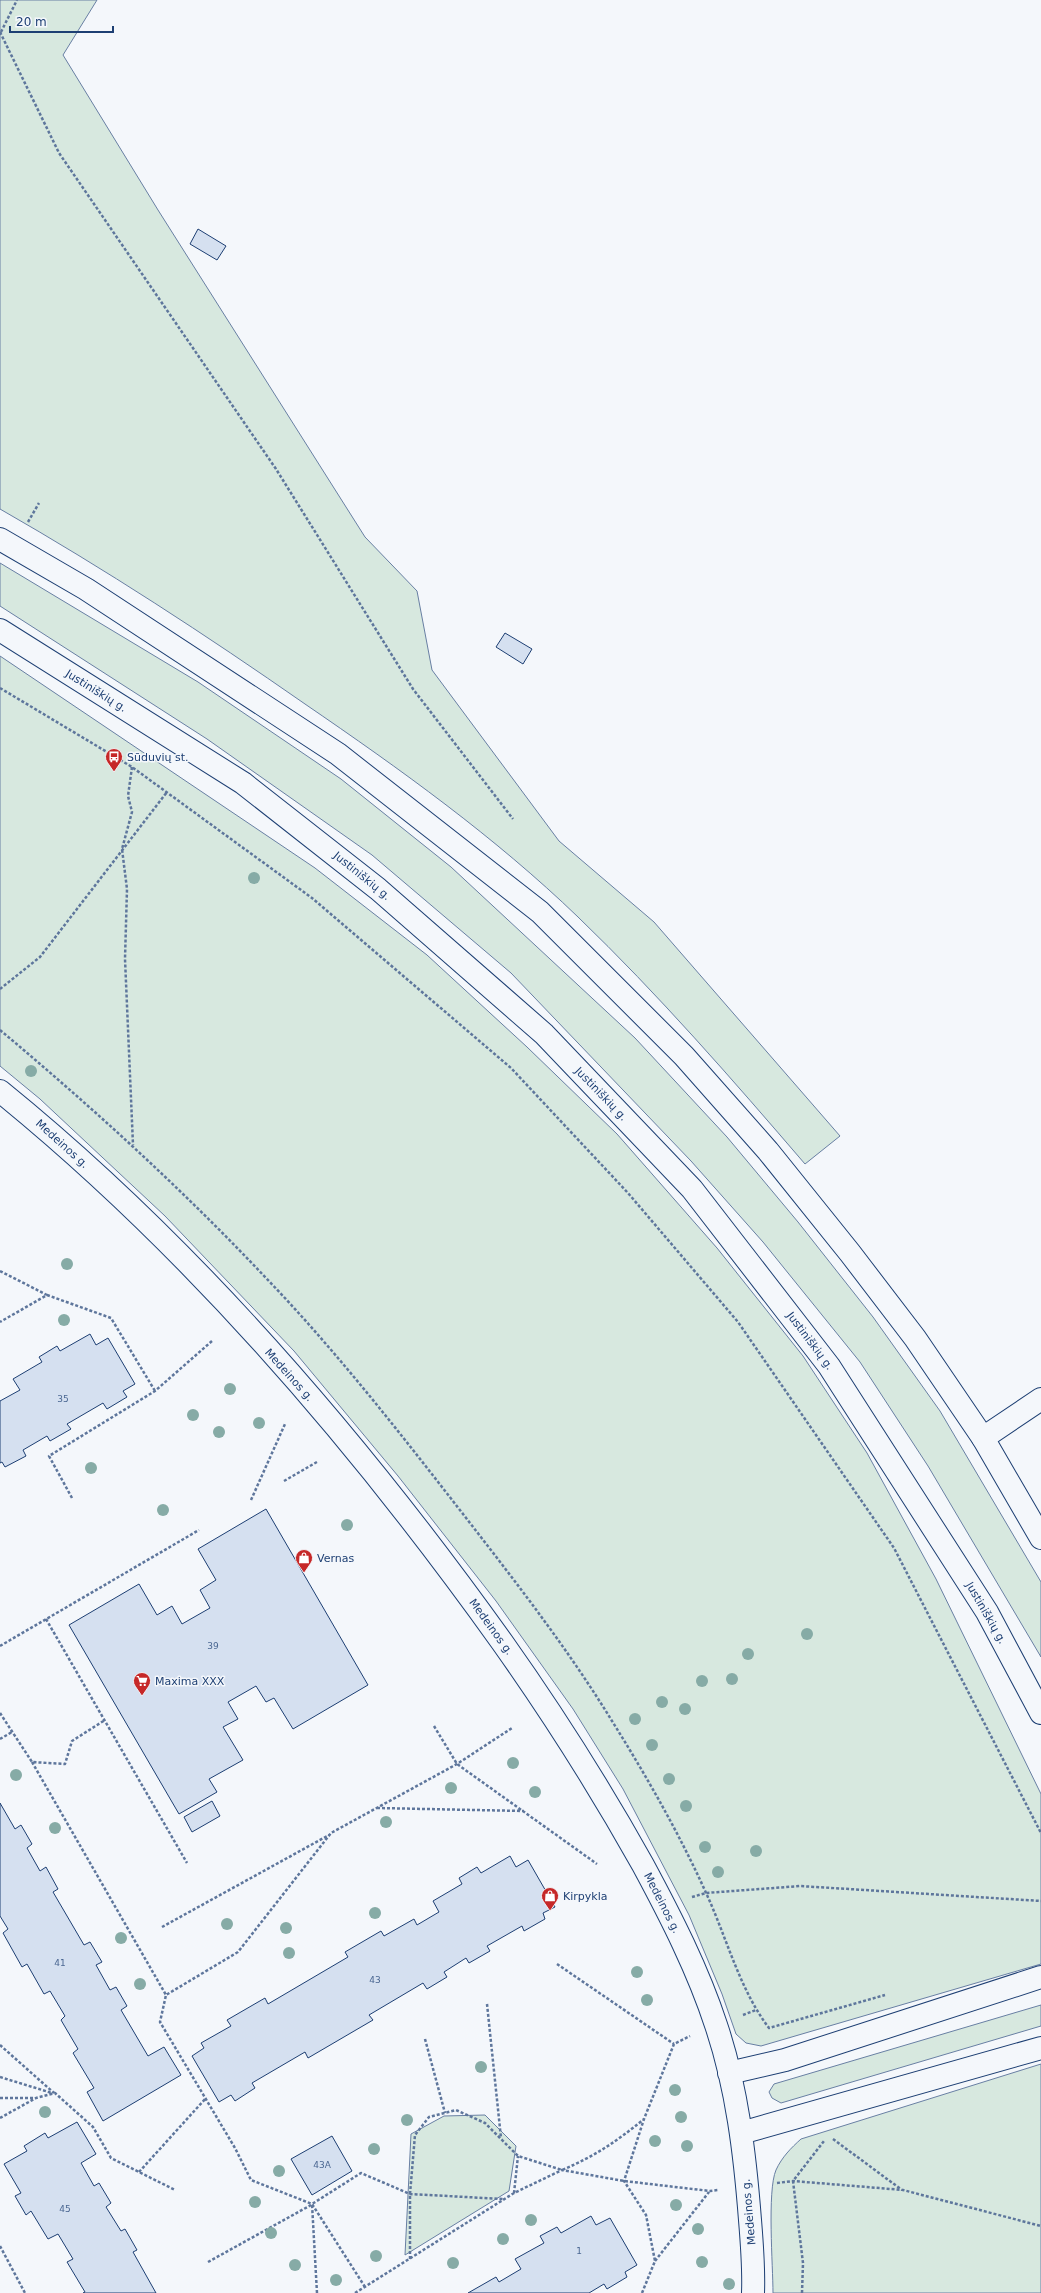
<svg xmlns="http://www.w3.org/2000/svg" width="1041" height="2293" viewBox="0 0 1041 2293" font-family="'DejaVu Sans',sans-serif">
  <rect width="100%" height="100%" fill="#f4f7fb"/>
  <path fill="#d7e8df" stroke="#687fa3" d="M0 0H97L63 55 158 210 365 537 417 591 432 670 559 841 654 922 840 1136 805 1164C732 1079 659 995 578 917 495 837 400 769 305 704 206 635 105 569 0 509Z
    M0 563 198 682 341 779 451 867 635 1038 727 1137 798 1222 873 1317 940 1411 1041 1582V1657L928 1466 860 1362 763 1242 691 1161 511 973 372 855 207 739 0 606Z
    M0 656 315 868 427 955 527 1047 617 1134 717 1248 803 1356 867 1453 936 1579 1041 1794V1964L761 2046 746 2043 736 2034 722 1994 689 1915 623 1789 573 1709 496 1601 398 1476 294 1351 165 1216 40 1099 0 1066Z
    M1041 2005V2026L781 2103 772 2098 769 2092 774 2084Z
    M1041 2064V2293H773C773 2266 767 2191 776 2170 782 2157 791 2148 801 2139Z
    M485 2115 516 2146 509 2191 405 2255 411 2134 444 2116Z"/>
  <path fill="#d5e0f0" stroke="#1d3f73" d="M198 229 226 246 217 260 190 244Z
    M505 633 532 649 523 664 496 647Z
    M90 1334 96 1345 108 1338 135 1384 123 1391 127 1397 107 1409 103 1403 67 1424 71 1429 50 1441 47 1436 23 1450 26 1456 5 1467 2 1462 0 1463V1401L20 1390 13 1379 42 1362 39 1357 57 1346 60 1351Z
    M266 1509 368 1685 293 1729 274 1698 266 1702 256 1686 228 1702 238 1719 223 1727 243 1760 209 1779 217 1792 179 1814 69 1625 139 1584 157 1615 172 1606 182 1624 210 1608 200 1590 216 1580 198 1549Z
    M212 1801 220 1816 192 1832 184 1817Z
    M0 1803 15 1829 21 1825 32 1844 27 1848 40 1871 46 1867 58 1889 53 1892 84 1945 90 1942 102 1962 96 1965 110 1990 116 1987 127 2006 121 2010 148 2056 164 2047 181 2075 103 2121 87 2092 94 2088 73 2053 78 2049 61 2020 65 2016 50 1991 44 1994 27 1964 22 1967 3 1933 8 1929 0 1916Z
    M510 1856 516 1867 528 1860 555 1907 543 1913 545 1919 524 1931 522 1926 487 1946 490 1951 469 1963 466 1958 444 1972 447 1977 427 1989 423 1983 369 2015 373 2020 308 2058 305 2052 252 2083 255 2088 235 2101 231 2095 219 2102 192 2056 204 2048 201 2043 231 2026 227 2020 265 1998 268 2004 348 1957 345 1952 381 1931 384 1936 414 1919 417 1925 439 1912 433 1901 462 1884 459 1878 477 1867 481 1873Z
    M77 2122 96 2154 81 2163 94 2186 99 2183 111 2203 106 2207 121 2231 125 2229 137 2250 133 2252 156 2293H83L85 2292 67 2262 73 2259 58 2234 48 2239 31 2211 26 2215 15 2196 21 2193 4 2164 27 2151 24 2146 45 2133 48 2138Z
    M332 2136 352 2171 312 2195 291 2159Z
    M591 2216 596 2225 610 2218 637 2265 625 2272 627 2277 607 2289 604 2284 589 2293H468L496 2277 499 2282 521 2269 515 2259 544 2243 540 2236 557 2227 561 2233Z"/>
  <g fill="none" stroke-linecap="round" stroke-linejoin="round">
    <defs>
      <path id="minor" d="M983 1438 1041 1399"/>
      <path id="tertiary" d="M0 1091C191 1246 359 1442 502 1642 553 1714 600 1788 643 1865 671 1917 698 1970 716 2025 737 2087 745 2155 750 2220 752 2244 754 2268 753 2293
        M729 2073 785 2060 1041 1977
        M741 2133 1041 2048"/>
      <path id="secondary" d="M0 539 86 589 338 754 540 912 684 1056 768 1151 850 1253 915 1338 983 1438 1041 1538
        M0 630 243 783 378 889 544 1034 692 1189 829 1366 987 1612 1041 1713"/>
    </defs>
    <use href="#minor" stroke="#1d3f73" stroke-width="24"/>
    <use href="#tertiary" stroke="#1d3f73" stroke-width="24"/>
    <use href="#secondary" stroke="#1d3f73" stroke-width="24"/>
    <path stroke="#5e769c" stroke-width="2.5" stroke-dasharray="3 2" stroke-linecap="butt" d="M0 32 59 153 276 469 413 689 513 819
      M1 32 17 0
      M28 522 39 503
      M0 688 132 767 312 898 511 1068 628 1193 738 1322 894 1548 1041 1833
      M132 767 128 796 132 812 122 849 127 889 125 959 133 1145
      M0 989 40 957 167 792
      M0 1030C93 1108 183 1190 266 1278 337 1352 400 1433 463 1514 515 1581 568 1649 612 1721 647 1777 680 1835 707 1895 727 1939 740 1990 769 2028L885 1995
      M0 1271 47 1295 0 1322
      M47 1295 111 1318 155 1391
      M284 1481 317 1462
      M72 1498 49 1456 155 1391 212 1341
      M251 1500 285 1424
      M46 1619 187 1863
      M0 1646 199 1530
      M0 1713 32 1762 65 1764 72 1741 105 1720
      M434 1726 457 1764 597 1864
      M0 1739 12 1732
      M32 1762 166 1995
      M377 1808 524 1811
      M692 1897 706 1893 800 1886 1041 1901
      M162 1927 329 1835
      M557 1964 674 2044
      M487 2004 501 2138
      M743 2015 756 2010
      M425 2039 445 2113
      M0 2045 54 2093
      M0 2077 52 2093
      M0 2098H35
      M0 2118 36 2098 55 2093 93 2127 111 2158 175 2190
      M833 2139 902 2190
      M139 2172 206 2098
      M777 2183 793 2181 903 2190 1041 2226
      M514 2193 518 2156
      M0 2246 25 2293
      M410 2259V2194L415 2135 429 2117 456 2110 485 2123 518 2156 562 2170C595 2156 616 2142 644 2119
      M655 2261 709 2192
      M208 2262 311 2205
      M365 2287 312 2204 251 2180 235 2148 160 2022 166 1995 238 1952 331 1833 457 1764 512 1728
      M317 2293 312 2204 361 2173 410 2194 503 2199
      M355 2293 514 2193 562 2170 624 2181 710 2191 718 2190
      M642 2293 655 2261 646 2215 624 2181 644 2119 674 2044 690 2036
      M802 2293 803 2263 793 2181 824 2141"/>
    <use href="#minor" stroke="#f4f7fb" stroke-width="22"/>
    <use href="#tertiary" stroke="#f4f7fb" stroke-width="22"/>
    <use href="#secondary" stroke="#f4f7fb" stroke-width="22"/>
  </g>
  <g fill="#86aba6">
    <circle cx="254" cy="878" r="6"/>
    <circle cx="31" cy="1071" r="6"/>
    <circle cx="67" cy="1264" r="6"/>
    <circle cx="64" cy="1320" r="6"/>
    <circle cx="230" cy="1389" r="6"/>
    <circle cx="193" cy="1415" r="6"/>
    <circle cx="259" cy="1423" r="6"/>
    <circle cx="219" cy="1432" r="6"/>
    <circle cx="91" cy="1468" r="6"/>
    <circle cx="163" cy="1510" r="6"/>
    <circle cx="347" cy="1525" r="6"/>
    <circle cx="807" cy="1634" r="6"/>
    <circle cx="748" cy="1654" r="6"/>
    <circle cx="732" cy="1679" r="6"/>
    <circle cx="702" cy="1681" r="6"/>
    <circle cx="662" cy="1702" r="6"/>
    <circle cx="685" cy="1709" r="6"/>
    <circle cx="635" cy="1719" r="6"/>
    <circle cx="652" cy="1745" r="6"/>
    <circle cx="513" cy="1763" r="6"/>
    <circle cx="16" cy="1775" r="6"/>
    <circle cx="669" cy="1779" r="6"/>
    <circle cx="451" cy="1788" r="6"/>
    <circle cx="535" cy="1792" r="6"/>
    <circle cx="686" cy="1806" r="6"/>
    <circle cx="386" cy="1822" r="6"/>
    <circle cx="55" cy="1828" r="6"/>
    <circle cx="705" cy="1847" r="6"/>
    <circle cx="756" cy="1851" r="6"/>
    <circle cx="718" cy="1872" r="6"/>
    <circle cx="375" cy="1913" r="6"/>
    <circle cx="227" cy="1924" r="6"/>
    <circle cx="286" cy="1928" r="6"/>
    <circle cx="121" cy="1938" r="6"/>
    <circle cx="289" cy="1953" r="6"/>
    <circle cx="637" cy="1972" r="6"/>
    <circle cx="140" cy="1984" r="6"/>
    <circle cx="647" cy="2000" r="6"/>
    <circle cx="481" cy="2067" r="6"/>
    <circle cx="675" cy="2090" r="6"/>
    <circle cx="45" cy="2112" r="6"/>
    <circle cx="681" cy="2117" r="6"/>
    <circle cx="407" cy="2120" r="6"/>
    <circle cx="655" cy="2141" r="6"/>
    <circle cx="687" cy="2146" r="6"/>
    <circle cx="374" cy="2149" r="6"/>
    <circle cx="279" cy="2171" r="6"/>
    <circle cx="255" cy="2202" r="6"/>
    <circle cx="676" cy="2205" r="6"/>
    <circle cx="531" cy="2220" r="6"/>
    <circle cx="698" cy="2229" r="6"/>
    <circle cx="271" cy="2233" r="6"/>
    <circle cx="503" cy="2239" r="6"/>
    <circle cx="376" cy="2256" r="6"/>
    <circle cx="702" cy="2262" r="6"/>
    <circle cx="453" cy="2263" r="6"/>
    <circle cx="295" cy="2265" r="6"/>
    <circle cx="336" cy="2280" r="6"/>
    <circle cx="729" cy="2284" r="6"/>
  </g>
  <defs>
    <symbol id="bus-pin" viewBox="-11 -11 22 30"><path d="M0 17L-7.5 6A9.5 9.5 0 1 1 7.5 6Z" fill="#c62828" stroke="#f4f7fb"/><path d="M-5-6H5V4H4V6H2V4H-2V6H-4V4H-5ZM-3.5-4V0h7V-4ZM-3.5 1.2v1.5H-2V1.2ZM2 1.2v1.5H3.5V1.2Z" fill="#fff"/></symbol>
    <symbol id="shop-pin" viewBox="-11 -11 22 30"><path d="M0 17L-7.5 6A9.5 9.5 0 1 1 7.5 6Z" fill="#c62828" stroke="#f4f7fb"/><path d="M-5-2.5h2.3a2.7 3.5 0 0 1 5.4 0H5L5.5 6h-11ZM-1.5-2.5h3a1.5 2.3 0 0 0-3 0Z" fill="#fff"/></symbol>
    <symbol id="supermarket-pin" viewBox="-11 -11 22 30"><path d="M0 17L-7.5 6A9.5 9.5 0 1 1 7.5 6Z" fill="#c62828" stroke="#f4f7fb"/><path d="M-6-5.5h2.5l.6 2H6L4.5 2H-2.5L-4.4-4H-6ZM-1.5 3.2a1.3 1.3 0 1 0 .1 0ZM3 3.2a1.3 1.3 0 1 0 .1 0Z" fill="#fff"/></symbol>
  </defs>
  <g fill-rule="evenodd">
    <use href="#bus-pin" x="104" y="747" width="20" height="27"/>
    <use href="#shop-pin" x="294" y="1548" width="20" height="27"/>
    <use href="#supermarket-pin" x="132" y="1671" width="20" height="27"/>
    <use href="#shop-pin" x="540" y="1886" width="20" height="27"/>
  </g>
  <g text-anchor="middle" dominant-baseline="central" stroke-width="3" stroke-linejoin="round" paint-order="stroke">
    <g font-size="9" fill="#4b6792">
      <text x="63" y="1399">35</text>
      <text x="213" y="1646">39</text>
      <text x="60" y="1963">41</text>
      <text x="375" y="1980">43</text>
      <text x="322" y="2165">43A</text>
      <text x="65" y="2209">45</text>
      <text x="579" y="2251">1</text>
    </g>
    <g font-size="11" fill="#1d3f73" stroke="#f4f7fb">
      <text transform="translate(96 691) rotate(32)">Justiniškių g.</text>
      <text transform="translate(362 876) rotate(39)">Justiniškių g.</text>
      <text transform="translate(601 1094) rotate(46)">Justiniškių g.</text>
      <text transform="translate(62 1144) rotate(42)">Medeinos g.</text>
      <text transform="translate(810 1341) rotate(53)">Justiniškių g.</text>
      <text transform="translate(289 1375) rotate(48)">Medeinos g.</text>
      <text transform="translate(986 1613) rotate(60)">Justiniškių g.</text>
      <text transform="translate(491 1627) rotate(54)">Medeinos g.</text>
      <text transform="translate(662 1903) rotate(63)">Medeinos g.</text>
      <text transform="translate(749 2212) rotate(-95)">Medeinos g.</text>
    </g>
    <g font-size="11" fill="#1d3f73" stroke="#f4f7fb" text-anchor="start">
      <text x="127" y="757">Sūduvių st.</text>
      <text x="317" y="1558">Vernas</text>
      <text x="155" y="1681">Maxima XXX</text>
      <text x="563" y="1896">Kirpykla</text>
    </g>
  </g>
  <path d="M10 26v6h103v-6" fill="none" stroke="#1d3f73" stroke-width="2"/>
  <text x="16" y="26" font-size="12" fill="#1d3f73" stroke="#f4f7fb" stroke-width="3" paint-order="stroke">20 m</text>
</svg>
